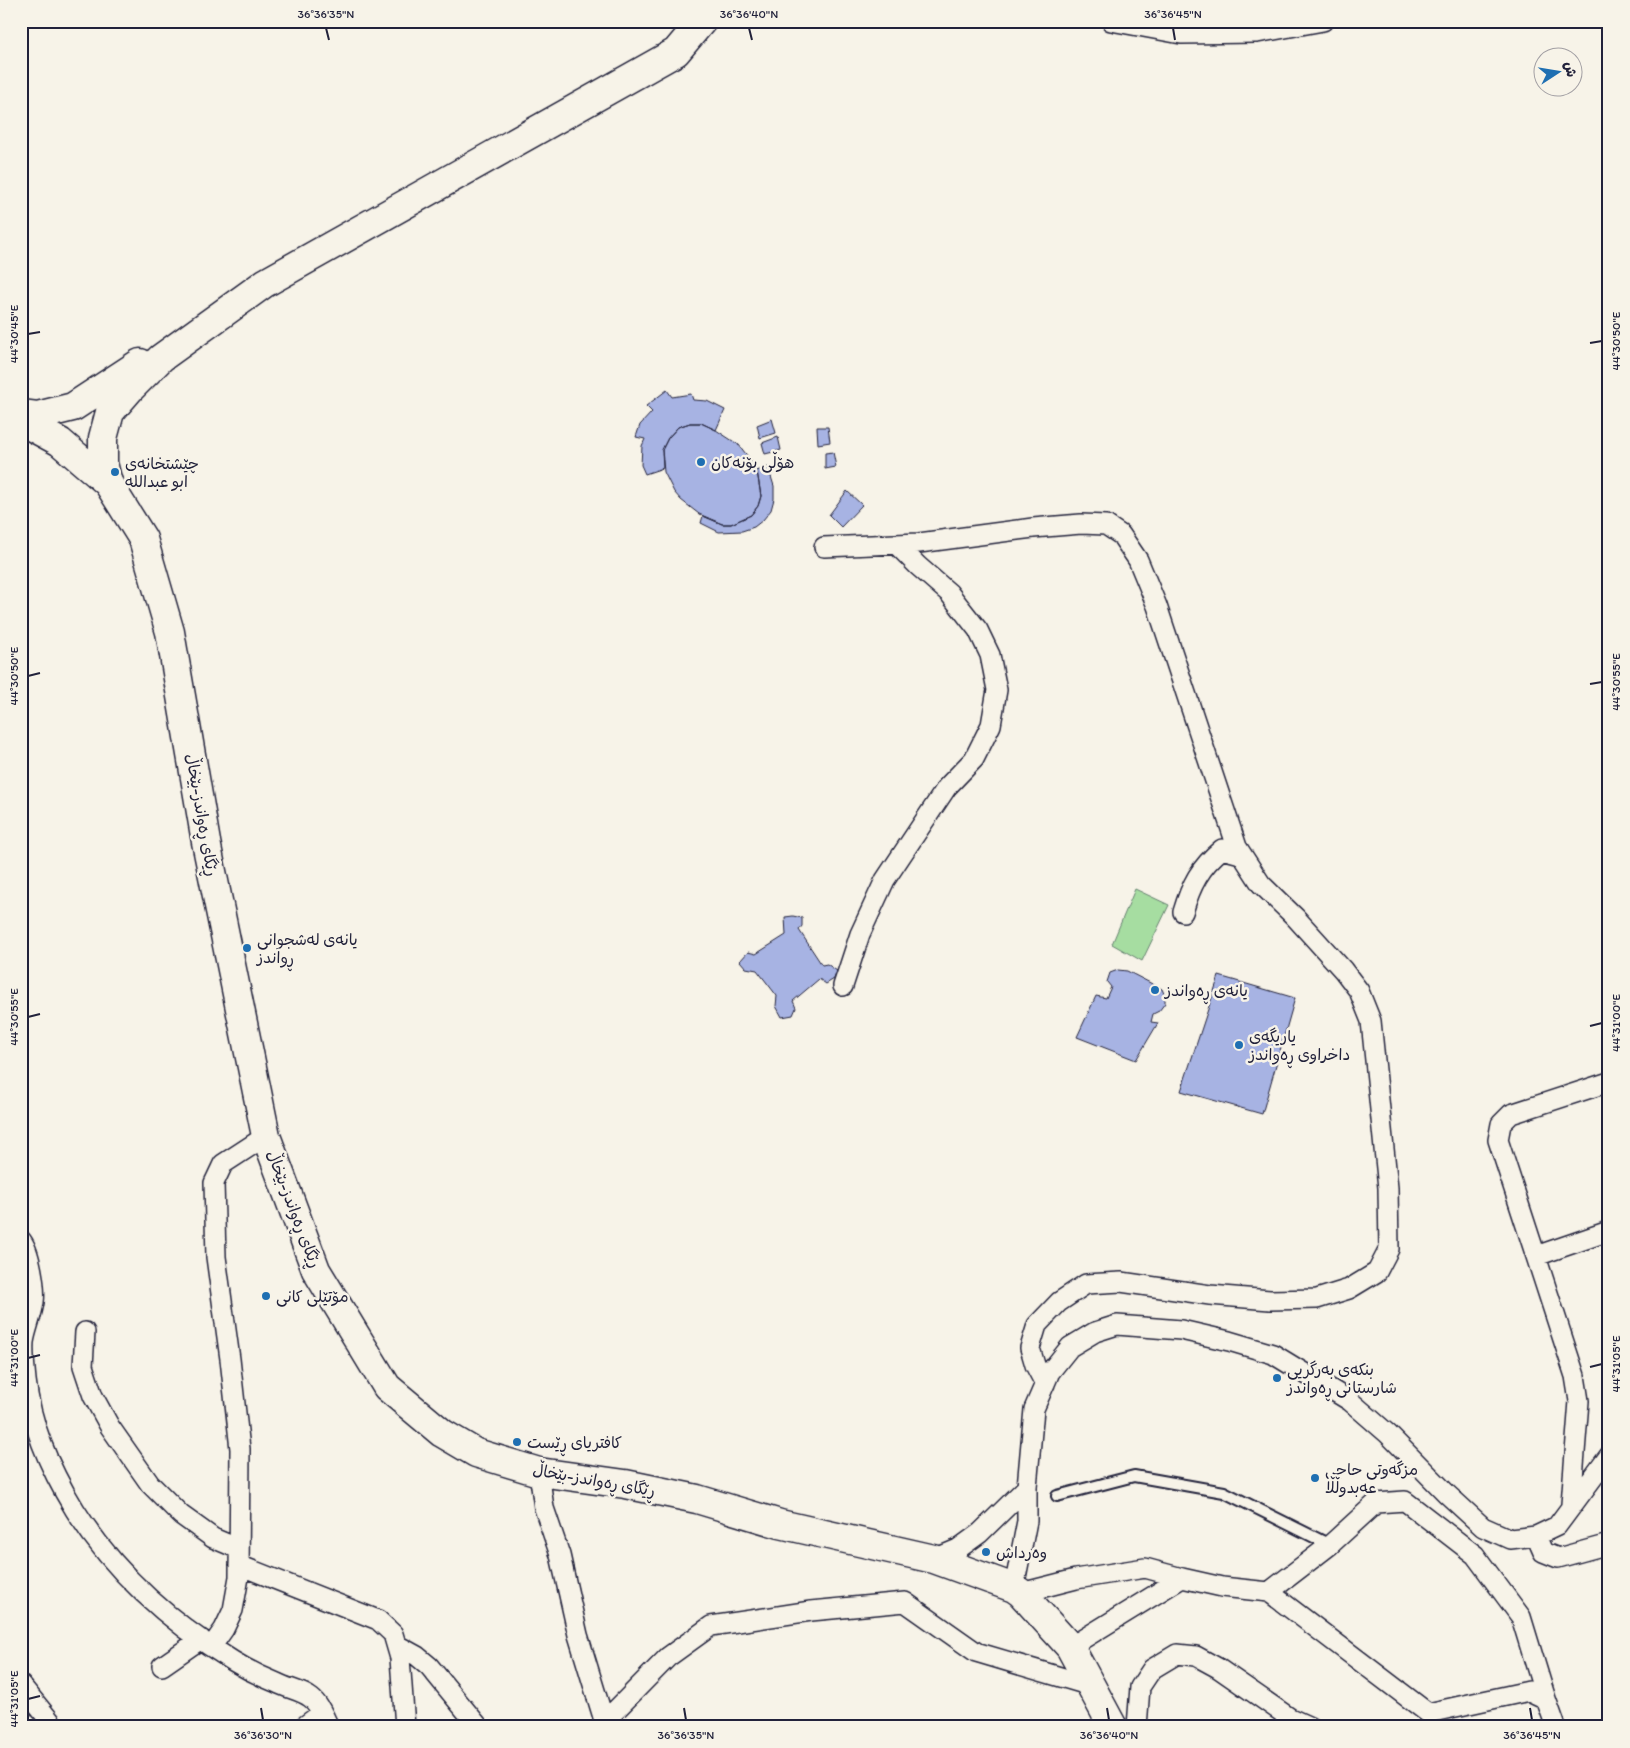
<svg xmlns="http://www.w3.org/2000/svg" width="1630" height="1748" viewBox="0 0 1630 1748" font-family="Itim,'Playpen Sans Arabic',sans-serif">
  <rect width="100%" height="100%" fill="#f7f3e8"/>
  <filter id="ink" filterUnits="userSpaceOnUse"><feTurbulence type="fractalNoise" baseFrequency=".02" numOctaves="2"/><feDisplacementMap in="SourceGraphic" scale="10" xChannelSelector="R" yChannelSelector="G"/><feConvolveMatrix kernelMatrix="1 2 1 2 8 2 1 2 1" color-interpolation-filters="sRGB"/></filter>
  <g filter="url(#ink)">
    <path fill="#a6dda1" stroke="#64806e" d="M1135 889 1169 905 1142 961 1112 944Z"/>
    <path fill="#a7b3e3" stroke="#22223b" d="M667 390 672 397 691 394 693 400 707 401 725 410 716 430 701 423H690L678 427 668 438 662 450 663 468 645 474 641 465 642 446 645 439 636 437 640 425 652 412 646 406Z
      M772 419 776 433 760 438 757 425Z
      M690 423H701L716 430 739 445 749 458 757 471 761 496 758 506 751 515 731 524H722L699 514 681 500 674 492 664 472 662 450 668 438 678 427Z
      M817 427H828L830 442 818 444Z
      M778 437 781 450 765 454 762 443Z
      M833 452 836 467 825 469V453Z
      M768 467 774 486V499L771 510 763 520 754 527 742 531 719 532 701 523 703 516 722 524H731L751 515 758 506 761 496 757 471Z
      M847 491 862 505 841 527 829 515Z
      M793 916 802 918V926L799 930 822 965 827 964 837 971 834 979 826 984 819 979 793 1001 796 1008 793 1015 782 1017 776 1006 777 996 757 970 746 968 740 961 748 952 756 954 786 935 785 917Z
      M1118 970 1127 971 1162 989 1165 996V1003L1159 1011 1153 1014 1151 1022 1158 1023 1136 1060 1077 1037 1096 996 1106 998 1111 987 1107 982 1110 973Z
      M1219 976 1295 998 1262 1114 1181 1091Z"/>
    <g fill="none" stroke-linecap="round" stroke-linejoin="round">
      <defs>
        <path id="lane" d="M1057 1496 1134 1476 1224 1492 1330 1545"/>
        <path id="street" d="M1111 21 1181 34 1257 33 1323 21
          M824 547 919 543 1033 528 1081 524 1106 525 1121 535 1138 560 1157 606 1237 847 1261 884 1295 917 1343 970 1359 991 1371 1021 1388 1188 1389 1249 1377 1272 1349 1289 1317 1299 1270 1300 1210 1295 1121 1282 1086 1284 1059 1302 1037 1325 1030 1348 1035 1365 1045 1384
          M1183 912C1191 885 1200 867 1222 849L1241 854
          M843 986 860 934 885 880 947 787 974 759 991 725 997 690 990 655 978 630 949 593 918 566 896 544
          M21 1240C30 1250 36 1288 34 1302 32 1316 26 1329 24 1342 23 1354 25 1369 26 1380 31 1427 51 1471 75 1510 114 1572 171 1623 233 1661 246 1669 262 1677 277 1683 288 1689 301 1690 311 1698 320 1705 324 1717 329 1727
          M1536 1256 1609 1231
          M85 1332 83 1366 93 1396 110 1427 150 1484 181 1515 213 1538 239 1549
          M539 1472 544 1508 560 1555 578 1635 606 1727
          M1571 1504 1579 1401 1575 1376 1498 1140 1501 1124 1511 1114 1609 1082
          M1536 1536 1543 1552 1558 1558 1609 1544
          M934 1559 958 1549 980 1533 1027 1487
          M239 1565 378 1620 393 1634 400 1658 405 1727
          M1014 1588 1027 1521V1487L1034 1409 1050 1372 1070 1347 1095 1332 1117 1325 1181 1330 1229 1341 1273 1354 1350 1401 1388 1434 1447 1494 1483 1527 1510 1539 1536 1536 1557 1526 1609 1456
          M1269 1592 1428 1713 1529 1691 1546 1699 1556 1727
          M1021 1593 1076 1579 1145 1568 1182 1578
          M397 1645 417 1656 429 1666 479 1727
          M212 1646 224 1629 233 1610 239 1577 240 1449 230 1359 216 1257 214 1183 223 1164 266 1136
          M1070 1647 1182 1578 1222 1587 1269 1592 1330 1545 1376 1503 1405 1501 1475 1555 1521 1617 1546 1699
          M162 1666 201 1639
          M21 1685 55 1727
          M605 1721 668 1657 711 1626 811 1611 905 1602 976 1652 1091 1686
          M303 1727 322 1713
          M1137 1727 1140 1687 1152 1669 1177 1654 1196 1656 1218 1668 1290 1718 1310 1727"/>
        <path id="secondary" d="M21 414 37 416 73 407 140 363
          M108 483 103 463V438L110 412 130 389 161 358 265 283 676 52 702 21"/>
        <path id="primary" d="M21 421 60 442 108 483 143 539 170 632 206 842 266 1136 316 1270 387 1387 442 1433 476 1453 539 1472 625 1484 697 1499 780 1524 934 1559 1014 1588 1021 1593 1070 1647 1113 1727"/>
      </defs>
      <use href="#lane" stroke="#22223b" stroke-width="14"/>
      <use href="#street" stroke="#22223b" stroke-width="22"/>
      <use href="#secondary" stroke="#22223b" stroke-width="31"/>
      <use href="#primary" stroke="#22223b" stroke-width="31"/>
      <use href="#lane" stroke="#f7f3e8" stroke-width="10"/>
      <use href="#street" stroke="#f7f3e8" stroke-width="19"/>
      <use href="#secondary" stroke="#f7f3e8" stroke-width="28"/>
      <use href="#primary" stroke="#f7f3e8" stroke-width="28"/>
    </g>
  </g>
  <path fill="none" stroke="#22223b" stroke-width="2" d="M326 28 329 40M749 28 752 40M1173 28 1175 40M28 334 40 332M1590 343 1602 341M28 676 40 673M1590 684 1602 682M28 1017 40 1014M1590 1026 1602 1023M28 1358 40 1355M1590 1367 1602 1364M28 1699 40 1696M261 1708 263 1720M684 1708 686 1720M1107 1708 1109 1720M1530 1708 1532 1720"/>
  <g fill="#1f6fb2" stroke="#f7f3e8" stroke-width="2">
    <circle cx="701" cy="462" r="5"/>
    <circle cx="115" cy="472" r="5"/>
    <circle cx="247" cy="948" r="5"/>
    <circle cx="1155" cy="990" r="5"/>
    <circle cx="1239" cy="1045" r="5"/>
    <circle cx="266" cy="1296" r="5"/>
    <circle cx="1277" cy="1378" r="5"/>
    <circle cx="517" cy="1442" r="5"/>
    <circle cx="1315" cy="1478" r="5"/>
    <circle cx="986" cy="1552" r="5"/>
  </g>
  <g text-anchor="middle" dominant-baseline="central" stroke-width="5" stroke-linejoin="round" paint-order="stroke">
    <g font-size="16" fill="#22223b" stroke="#f7f3e8" text-anchor="start">
      <text x="711" y="462">هۆڵی بۆنەکان</text>
      <text x="125" y="463">چێشتخانەی<tspan x="125" dy="18">ابو عبدالله</tspan></text>
      <text x="257" y="939">یانەی لەشجوانی<tspan x="257" dy="18">ڕواندز</tspan></text>
      <text x="1165" y="990">یانەی ڕەواندز</text>
      <text x="1249" y="1036">یاریگەی<tspan x="1249" dy="18">داخراوی ڕەواندز</tspan></text>
      <text x="276" y="1296">مۆتێلی کانی</text>
      <text x="1287" y="1369">بنکەی بەرگریی<tspan x="1287" dy="18">شارستانی ڕەواندز</tspan></text>
      <text x="527" y="1442">کافتریای ڕێست</text>
      <text x="1325" y="1469">مزگەوتی حاجی<tspan x="1325" dy="18">عەبدوڵڵا</tspan></text>
      <text x="996" y="1552">وەرداش</text>
    </g>
    <g font-size="16" fill="#22223b" stroke="#f7f3e8">
      <text transform="translate(202 815) rotate(80)">ڕێگای ڕەواندز-بێخاڵ</text>
      <text transform="translate(294 1209) rotate(69)">ڕێگای ڕەواندز-بێخاڵ</text>
      <text transform="translate(594 1480) rotate(10)">ڕێگای ڕەواندز-بێخاڵ</text>
    </g>
  </g>
  <rect width="1630" height="1748" fill="none" stroke="#f7f3e8" stroke-width="55"/>
  <g transform="translate(1558 72) rotate(78)"><circle r="24" fill="#f7f3e8" stroke="#a29fa3"/>
  <path d="M0-4L9 19L0 12L-9 19Z" fill="#1f6fb2"/>
  <text y="-8" font-size="14" font-weight="bold" text-anchor="middle" fill="#22223b">ش</text>
  </g>
  <rect x="28" y="28" width="1574" height="1692" fill="none" stroke="#22223b" stroke-width="2"/>
  <g font-size="12" text-anchor="middle" fill="#22223b">
    <text x="326" y="18">36°36'35"N</text>
    <text x="749" y="18">36°36'40"N</text>
    <text x="1173" y="18">36°36'45"N</text>
    <text transform="translate(14 334) rotate(-90)" y="4">44°30'45"E</text>
    <text transform="translate(1616 341) rotate(-90)" y="4">44°30'50"E</text>
    <text transform="translate(14 676) rotate(-90)" y="4">44°30'50"E</text>
    <text transform="translate(1616 682) rotate(-90)" y="4">44°30'55"E</text>
    <text transform="translate(14 1017) rotate(-90)" y="4">44°30'55"E</text>
    <text transform="translate(1616 1023) rotate(-90)" y="4">44°31'00"E</text>
    <text transform="translate(14 1358) rotate(-90)" y="4">44°31'00"E</text>
    <text transform="translate(1616 1364) rotate(-90)" y="4">44°31'05"E</text>
    <text transform="translate(14 1699) rotate(-90)" y="4">44°31'05"E</text>
    <text x="263" y="1739">36°36'30"N</text>
    <text x="686" y="1739">36°36'35"N</text>
    <text x="1109" y="1739">36°36'40"N</text>
    <text x="1532" y="1739">36°36'45"N</text>
  </g>
</svg>
